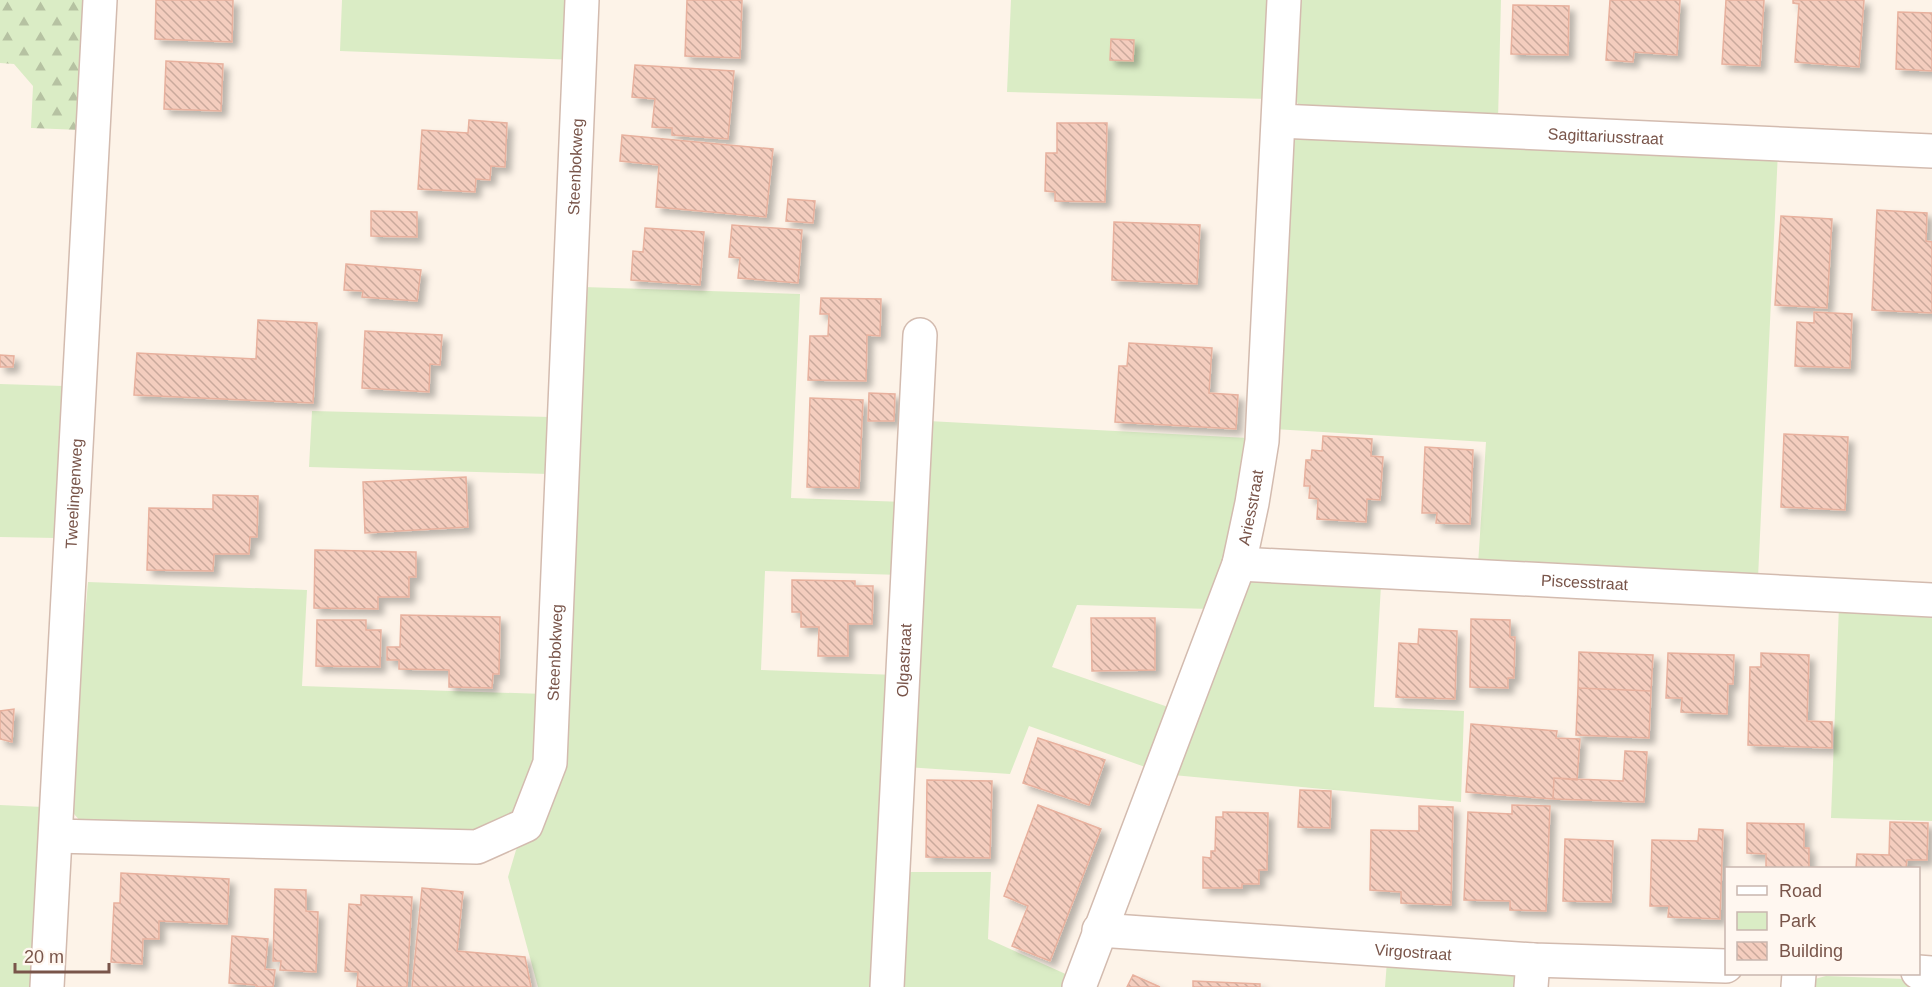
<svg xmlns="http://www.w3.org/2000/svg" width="1932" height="987" viewBox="0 0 1932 987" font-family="Arial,sans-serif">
  <defs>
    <pattern id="forest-firs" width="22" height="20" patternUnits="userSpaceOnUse" patternTransform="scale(1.5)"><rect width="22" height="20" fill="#daecc5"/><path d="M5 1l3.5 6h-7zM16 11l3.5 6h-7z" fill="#b6c2a2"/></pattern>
    <pattern id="building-back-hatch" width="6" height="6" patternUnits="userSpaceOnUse" patternTransform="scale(1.5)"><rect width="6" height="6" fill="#f4cdbe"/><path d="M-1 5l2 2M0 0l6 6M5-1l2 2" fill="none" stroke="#caa99c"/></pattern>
    <filter id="shadow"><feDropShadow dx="5.5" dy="5.5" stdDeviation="3" flood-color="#0004"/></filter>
  </defs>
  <rect width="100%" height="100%" fill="#fdf3e8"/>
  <path fill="#daecc5" d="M342 0H579L577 60 340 51Z
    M1011 0H1273L1268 99 1007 92Z
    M1295 0H1501L1498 120 1311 109 1298 104 1293 94Z
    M1296 138 1778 151 1758 578 1478 565 1486 442 1274 429 1291 147Z
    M583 287 800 294 791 498 905 502 902 575 765 571 761 670 896 675 878 987H538L508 877 516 850 527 832Z
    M0 384 64 386 57 538 0 537Z
    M312 411 551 417 548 474 309 467Z
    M928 421 1248 438 1237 522 1209 609 1077 605 1052 667 1171 708 1148 768 1029 726 1010 774 906 767Z
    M1261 578 1381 585 1374 707 1464 711 1461 802 1173 775 1249 583Z
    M88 582 307 590 302 686 544 694 540 764 517 814 473 835 81 822 68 807Z
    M1839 605 1932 609V821L1831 818Z
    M0 805 43 807 32 987H0Z
    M902 872H991L988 939 1070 976 1066 987H895Z
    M1387 961 1511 966 1527 987H1385Z
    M1826 976 1932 980V987H1806L1811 980Z"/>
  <path fill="url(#forest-firs)" d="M0 0H87L81 130 31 128 33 86 14 64 0 63Z"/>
  <path fill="url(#building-back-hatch)" stroke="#e8b19e" stroke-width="1.5" filter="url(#shadow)" d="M156 0H233L232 42 155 39Z
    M687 0H742L740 58 685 56Z
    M1610 0H1680L1677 55 1634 52 1633 62 1606 60Z
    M1726 0H1764L1760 66 1722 64Z
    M1793 0H1864L1859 67 1795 62 1799 4 1793 3Z
    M1513 5 1569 6 1568 55 1511 54Z
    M1898 12 1932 13V71L1896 69Z
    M1111 39 1134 40 1133 61 1110 60Z
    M166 61 223 64 221 111 164 109Z
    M635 65 734 71 728 139 672 135V128L652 127 655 99 632 97Z
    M469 120 507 123 505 167 491 166 490 180 476 179 475 192 418 189 422 130 468 133Z
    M1057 123H1107L1105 202 1055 201V192L1045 191 1046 153H1057Z
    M622 135 773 149 766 217 656 207 659 165 620 161Z
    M788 199 815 201 813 223 786 221Z
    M1877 210 1927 213 1926 241 1932 242V313L1872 310Z
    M371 211 417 212V237L371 236Z
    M1781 216 1832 219 1827 308 1775 305Z
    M1114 222 1200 225 1197 284 1112 280Z
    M732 225 802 230 798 283 738 278 740 258 729 257Z
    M645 228 704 232 700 285 631 280 633 251 643 252Z
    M346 264 421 270 417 301 362 297 363 291 344 290Z
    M821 298 881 299 880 336 867 335 866 381 808 380 810 336H828L829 314H820Z
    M1814 312 1852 314 1850 368 1795 366 1797 322 1814 323Z
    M258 320 317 323 313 403 134 395 137 353 256 359Z
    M365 331 442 335 440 365 430 364 429 392 362 388Z
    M1129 343 1212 348 1209 393 1238 395 1236 429 1115 422 1119 366H1127Z
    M0 355 14 356 13 367H0Z
    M869 393 895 394 894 421H868Z
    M810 398 863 400 859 488 807 487Z
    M1784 434 1848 437 1845 510 1781 507Z
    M1323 436 1372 439 1371 456 1383 457 1380 500 1367 499 1366 522 1317 519 1318 499 1309 498 1310 486H1304L1306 460H1311L1312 450 1322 451Z
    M1425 447 1473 450 1470 524 1436 523 1437 513H1422Z
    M466 477 468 527 365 533 363 482Z
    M213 495 258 496 257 537H250L249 554H214L213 571 147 570 149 508 213 509Z
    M315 550 416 552V577H409V597H378V609L314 608Z
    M792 580 855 581V586H873L872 624H848V656H818L819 627H801V612H792Z
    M401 615 500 617 499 674H493L492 688 449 687V670L399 669V660H387V647H400Z
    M1091 618H1155V670L1092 671Z
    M1471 619 1510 620V637H1515L1514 678H1508V688L1470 687Z
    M317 620H366V630H381L380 667 316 666Z
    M1419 629 1457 631 1455 699 1396 697 1399 643 1418 644Z
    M1579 652 1653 655 1651 691 1578 688Z
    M1668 653 1734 655 1733 684H1728L1727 714 1681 712 1682 698H1666Z
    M1761 653 1809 655 1807 721 1832 722V748L1748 745 1750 667H1761Z
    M1578 688 1651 691 1649 738 1576 735Z
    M14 709 12 742 0 739V711Z
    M1471 724 1557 731 1556 738 1580 739 1577 780 1554 778 1553 799 1466 792Z
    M1038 738 1105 760 1089 805 1023 783Z
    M1625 751 1647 752 1644 802 1553 799 1554 778 1623 781Z
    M927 780 992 781 990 858 926 857Z
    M1300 790 1331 791 1330 828 1298 827Z
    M1038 805 1101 829 1050 961 1012 946 1028 906 1004 896Z
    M1512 805 1550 806 1546 911 1510 910V901L1464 900 1468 812 1512 814Z
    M1419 806 1453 807 1451 905 1401 903V892L1370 890 1371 830 1419 831Z
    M1223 812 1268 813 1267 870H1259V884H1242V888H1203V857L1211 858V851H1215L1216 817H1223Z
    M1890 822 1928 823 1927 860H1907L1906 868H1856L1857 854 1889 855Z
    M1747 823 1804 824V848H1809V868H1766V854L1747 853Z
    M1699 829 1723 830 1720 919 1668 917 1669 906H1650L1652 840 1698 841Z
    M1565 839 1613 841 1611 902 1563 901Z
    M121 873 229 879 227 924 159 921V939H143L142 964 111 962 114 903H120Z
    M422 888 463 892 457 951 525 957 531 987H412Z
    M275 889 306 890V911L318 912 316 972 280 970 281 961H273Z
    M361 895 412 897 407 987H357L358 972 345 971 349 904 361 905Z
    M232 936 268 939 265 969 275 970 273 987H256V985L229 983Z
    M1133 975 1160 987H1127Z
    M1193 981 1260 984V987H1193Z"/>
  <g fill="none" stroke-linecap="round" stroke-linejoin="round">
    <defs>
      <g id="minor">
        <path id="s1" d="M1279 121 1932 151"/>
        <path id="s2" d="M1239 564 1932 600"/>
        <path id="s3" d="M56 836 477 847 526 825 550 763 582 0"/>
        <path id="s4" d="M1099 930 1533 960 1726 966"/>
        <path d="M1918 972 1932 973"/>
        <path id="s5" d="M47 987 100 0"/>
        <path id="s6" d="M887 987 920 335"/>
        <path id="s7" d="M1079 987 1239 564 1252 503 1262 441 1284 0"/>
        <path d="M1531 987 1533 960"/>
        <path d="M1798 987 1799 974"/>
      </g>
    </defs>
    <use href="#minor" stroke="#d3bbaf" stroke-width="36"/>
    <use href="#minor" stroke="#fff" stroke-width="33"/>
  </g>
  <g text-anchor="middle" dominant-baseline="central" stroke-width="4.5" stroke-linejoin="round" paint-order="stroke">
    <g font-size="16" fill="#79554a" stroke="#fff7f0">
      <text stroke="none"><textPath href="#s1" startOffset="327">Sagittariusstraat</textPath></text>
      <text stroke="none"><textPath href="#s3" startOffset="1138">Steenbokweg</textPath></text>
      <text stroke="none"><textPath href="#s5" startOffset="494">Tweelingenweg</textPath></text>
      <text stroke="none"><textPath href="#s7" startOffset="510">Ariesstraat</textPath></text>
      <text stroke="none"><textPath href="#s2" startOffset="346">Piscesstraat</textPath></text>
      <text stroke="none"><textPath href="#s3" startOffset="652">Steenbokweg</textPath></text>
      <text stroke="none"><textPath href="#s6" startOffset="327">Olgastraat</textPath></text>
      <text stroke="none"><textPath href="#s4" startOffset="315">Virgostraat</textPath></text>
    </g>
  </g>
  <rect x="1725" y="867" width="195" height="108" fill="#fff7f0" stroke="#c9b6ae" stroke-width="1.5"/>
  <rect x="1737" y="886" width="30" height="9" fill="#ffffff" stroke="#c9b6ae" stroke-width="1.5"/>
  <text x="1779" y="897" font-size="18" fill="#79554a">Road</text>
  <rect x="1737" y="912" width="30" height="18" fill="#daecc5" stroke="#c9b6ae" stroke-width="1.5"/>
  <text x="1779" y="927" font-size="18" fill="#79554a">Park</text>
  <rect x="1737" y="942" width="30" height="18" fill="url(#building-back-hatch)" stroke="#c9b6ae" stroke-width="1.5"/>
  <text x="1779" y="957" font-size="18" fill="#79554a">Building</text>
  <path d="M15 963v9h94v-9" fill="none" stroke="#79554a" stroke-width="3"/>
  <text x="24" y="963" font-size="18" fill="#79554a" stroke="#fff7f0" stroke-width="4.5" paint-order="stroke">20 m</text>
</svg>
